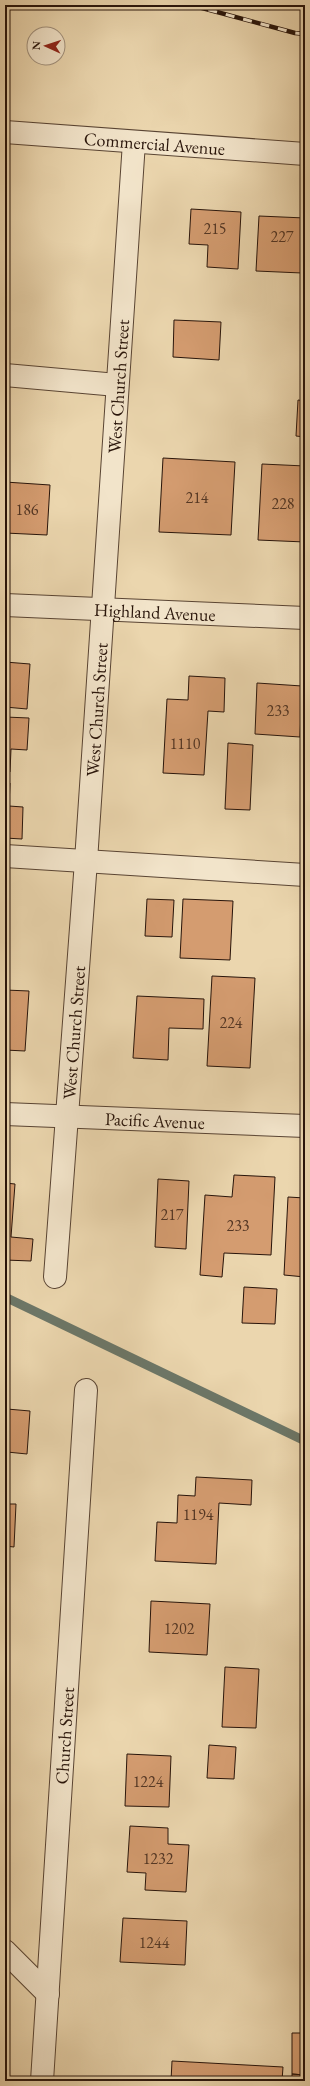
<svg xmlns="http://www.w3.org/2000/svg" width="310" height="2086" viewBox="0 0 310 2086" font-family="'EB Garamond',serif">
  <rect width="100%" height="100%" fill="#ebd6ae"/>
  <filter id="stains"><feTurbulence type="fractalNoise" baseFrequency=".005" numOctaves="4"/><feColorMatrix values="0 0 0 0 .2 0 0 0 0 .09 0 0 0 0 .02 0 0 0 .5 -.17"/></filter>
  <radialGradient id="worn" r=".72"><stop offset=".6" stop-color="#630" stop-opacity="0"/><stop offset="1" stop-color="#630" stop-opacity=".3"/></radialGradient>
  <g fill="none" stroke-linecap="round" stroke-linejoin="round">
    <path stroke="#6c7768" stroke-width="9" d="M5 1297 305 1441"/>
  </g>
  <path fill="#d49c70" stroke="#28140a" d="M191 209 241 212 238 269 207 267 208 245 189 244Z
    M259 216 305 218V254H303L302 273 256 271Z
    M174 320 221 322 219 360 173 357Z
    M298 400 305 401V437L296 436Z
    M163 458 235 462 231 535 159 532Z
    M262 464 305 466V542L258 540Z
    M5 482 50 485 47 535 5 533Z
    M5 662 30 664 27 709 5 707Z
    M189 676 225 678 224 712 208 711 204 775 163 773 167 699 188 700Z
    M257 683 302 686 300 737 255 734Z
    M5 717 29 718 27 750 11 749 10 772H5Z
    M228 743 253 745 250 810 225 809Z
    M5 782 10 783 9 806 23 807 22 839 5 838Z
    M147 899 174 900 172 937 145 936Z
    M183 899 233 901 230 960 180 958Z
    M212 976 255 978 250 1068 207 1066Z
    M5 990 29 991 25 1051 5 1050Z
    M137 996 204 999 203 1029 169 1028 168 1060 133 1058Z
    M234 1175 275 1177 271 1255 224 1253 222 1277 200 1275 205 1195 232 1197Z
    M158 1179 189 1181 186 1249 155 1247Z
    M5 1183 15 1184 11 1237 33 1239 31 1261 5 1260Z
    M288 1197 305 1198V1277L284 1275Z
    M244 1287 277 1289 275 1324 242 1323Z
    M5 1376H9L7 1409 30 1411 27 1454 7 1452 6 1473Z
    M196 1477 252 1480 251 1505 219 1503 216 1564 155 1561 157 1522 177 1523 178 1495 195 1496Z
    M5 1504H16L14 1547 5 1546Z
    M151 1601 210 1604 207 1655 149 1652Z
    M5 1603H8L6 1643H5Z
    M225 1667 259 1669 256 1728 222 1727Z
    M209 1745 236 1747 234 1779 207 1778Z
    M127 1754 171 1756 169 1807 125 1806Z
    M130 1826 168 1828V1844L189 1845 186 1892 145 1890 146 1873 127 1872Z
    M123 1918 187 1921 185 1965 120 1962Z
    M292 2033H305V2075L292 2074Z
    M172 2061 283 2067 282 2081H171Z
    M292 2074 305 2075V2081H292Z"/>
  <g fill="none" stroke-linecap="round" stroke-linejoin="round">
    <defs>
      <g id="minor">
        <path id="s1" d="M5 132 305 154"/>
        <path d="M5 375 117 385"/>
        <path id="s2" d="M5 605 305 618"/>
        <path d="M5 856 305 875"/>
        <path id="s3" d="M5 1114 305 1126"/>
        <path id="s4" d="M55 1277 86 861 134 142"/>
        <path d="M5 1951 48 1994"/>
        <path id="s5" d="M42 2081 86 1390"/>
      </g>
    </defs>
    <use href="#minor" stroke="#594433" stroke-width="24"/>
    <use href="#minor" stroke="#f2e4ca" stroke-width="22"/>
    <defs>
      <path id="rail" d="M191 5 295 33 305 34"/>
    </defs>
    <use href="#rail" stroke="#28140a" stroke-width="4.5"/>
    <use href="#rail" stroke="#f2e4ca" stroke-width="3" stroke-dasharray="9" stroke-linecap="butt"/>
  </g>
  <g text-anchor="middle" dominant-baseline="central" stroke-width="3.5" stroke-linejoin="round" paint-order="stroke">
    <g font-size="16" fill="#533624">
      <text x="215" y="228">215</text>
      <text x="282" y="236">227</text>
      <text x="197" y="497">214</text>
      <text x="283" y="503">228</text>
      <text x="27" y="509">186</text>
      <text x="278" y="710">233</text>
      <text x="185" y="743">1110</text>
      <text x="231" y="1022">224</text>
      <text x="172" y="1214">217</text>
      <text x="238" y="1225">233</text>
      <text x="198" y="1514">1194</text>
      <text x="179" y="1628">1202</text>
      <text x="148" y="1781">1224</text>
      <text x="158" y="1858">1232</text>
      <text x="154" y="1942">1244</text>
    </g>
    <g font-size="18" fill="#28140a" stroke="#f2e4ca">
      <text stroke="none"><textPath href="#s1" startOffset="150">Commercial Avenue</textPath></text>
      <text stroke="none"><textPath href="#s4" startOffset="893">West Church Street</textPath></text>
      <text stroke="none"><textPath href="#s2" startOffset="150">Highland Avenue</textPath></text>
      <text stroke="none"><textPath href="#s4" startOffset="569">West Church Street</textPath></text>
      <text stroke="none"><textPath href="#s4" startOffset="245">West Church Street</textPath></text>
      <text stroke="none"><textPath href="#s3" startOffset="150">Pacific Avenue</textPath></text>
      <text stroke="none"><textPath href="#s5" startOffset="346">Church Street</textPath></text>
    </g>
  </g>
  <rect width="310" height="2086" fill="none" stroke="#ebd6ae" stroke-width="20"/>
  <rect x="6" y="6" width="298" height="2074" fill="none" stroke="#28140a" stroke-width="2"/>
  <rect x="10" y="10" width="290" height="2066" fill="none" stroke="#28140a"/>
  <g transform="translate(46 46) rotate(273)"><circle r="19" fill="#f2e4ca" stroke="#a1917d"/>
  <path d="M0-3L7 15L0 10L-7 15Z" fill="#8f2418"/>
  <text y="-6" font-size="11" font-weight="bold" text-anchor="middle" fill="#28140a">N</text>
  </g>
  <rect width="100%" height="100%" filter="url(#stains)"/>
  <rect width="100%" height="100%" fill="url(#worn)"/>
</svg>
